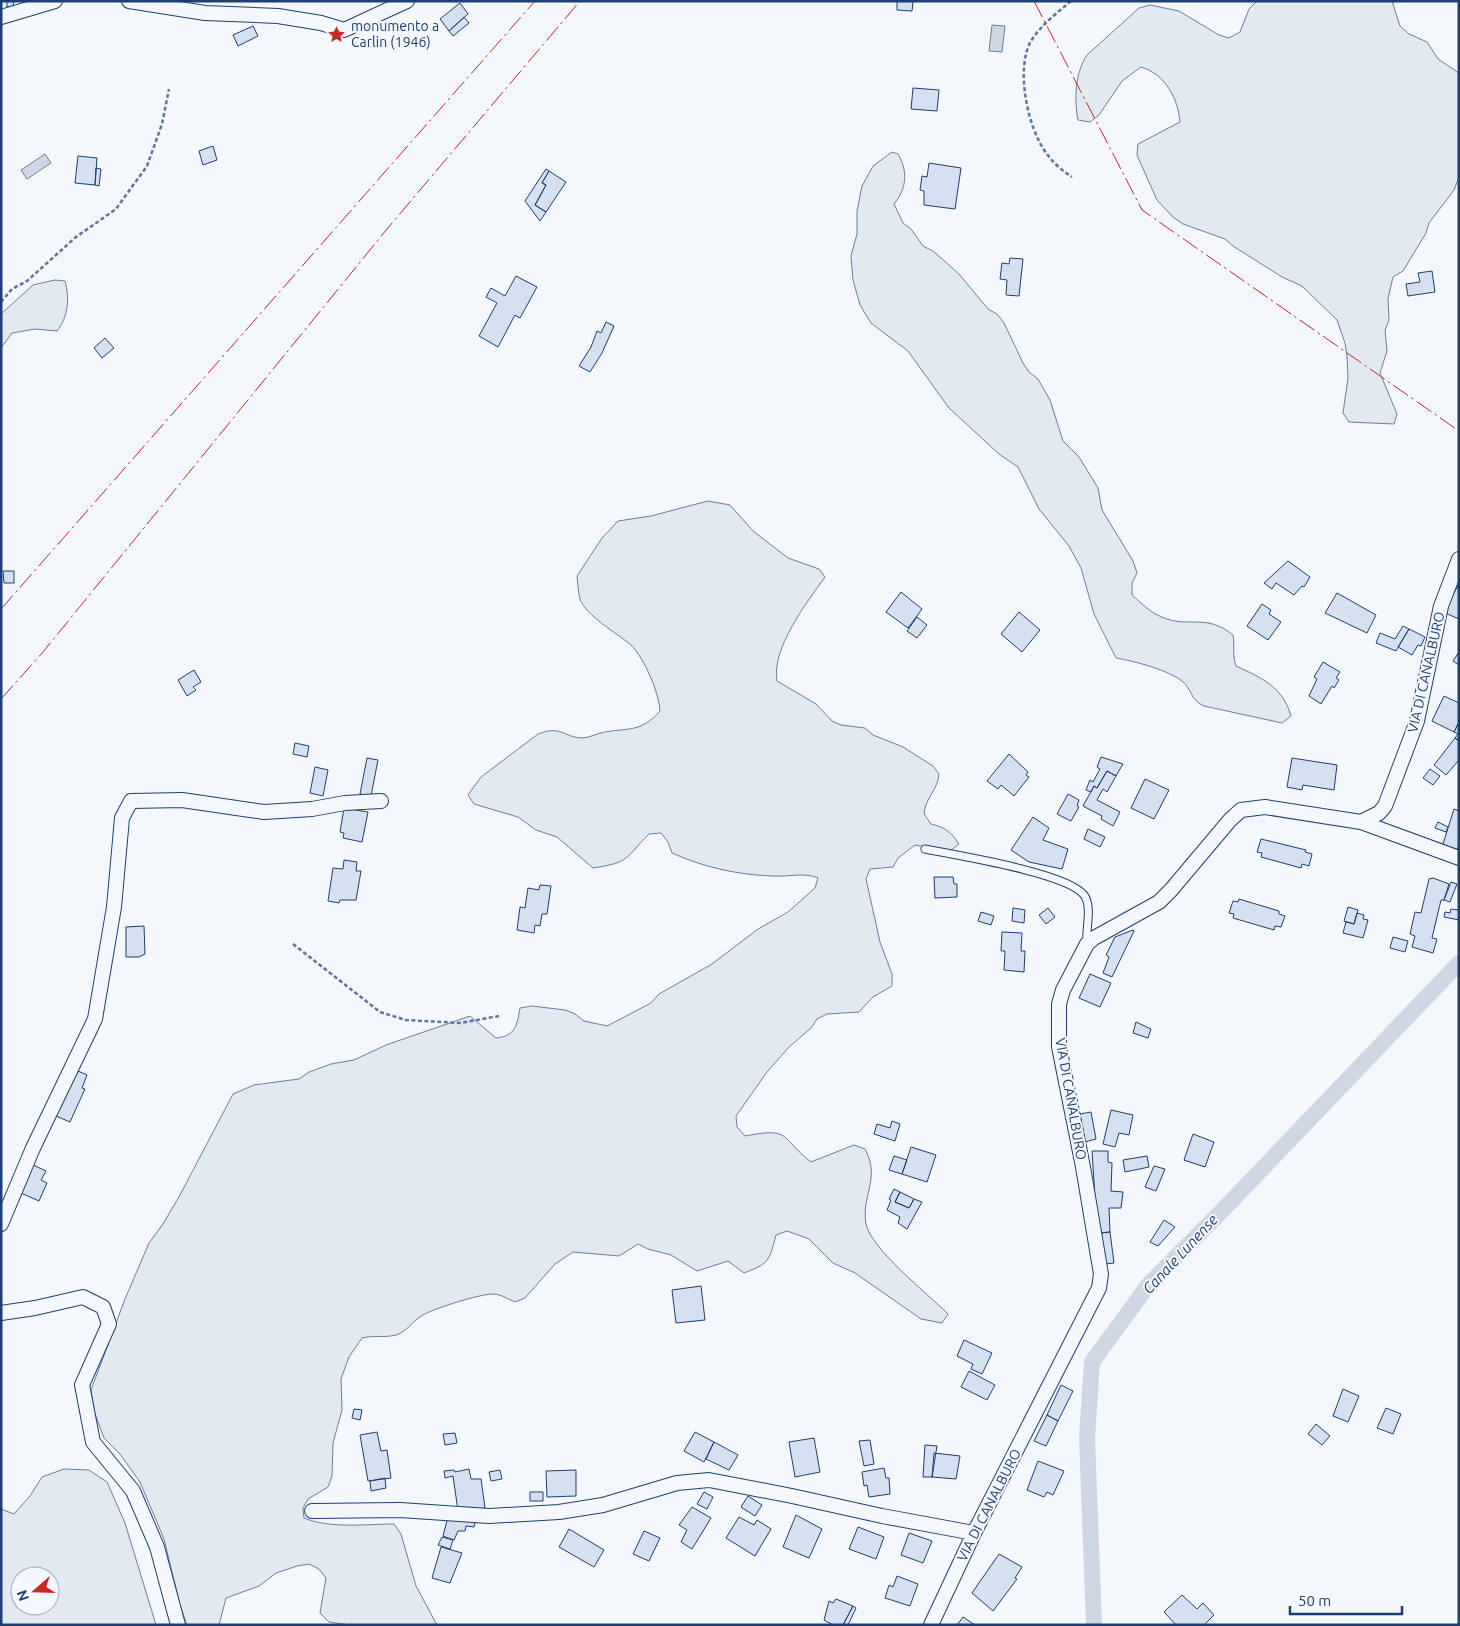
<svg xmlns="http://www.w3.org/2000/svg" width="1460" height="1626" viewBox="0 0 1460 1626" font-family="Ubuntu,sans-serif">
  <rect width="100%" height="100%" fill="#f4f7fb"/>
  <path fill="#e3e9f0" stroke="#687fa3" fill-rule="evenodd" d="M1257 1H1392L1400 26 1409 34 1427 42 1438 59 1459 73V177L1454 190 1429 223 1426 233 1403 271 1393 277 1388 299 1389 320 1385 330 1387 351 1380 373 1397 414 1394 424 1349 422 1343 413 1348 378 1347 356 1345 343 1337 320 1302 286 1282 277 1233 246 1225 239 1183 224 1173 217 1157 200 1137 155 1138 144 1180 122C1178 98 1165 74 1141 67L1122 81 1099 115 1090 122 1078 120C1074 99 1075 73 1087 55L1139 8 1150 5 1179 11 1219 35 1229 38 1240 32 1249 9Z
    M892 152 898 154C908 171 907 188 894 204L903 223 911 229 923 246 933 251 959 274 988 309 997 314 1004 323 1023 363 1029 372 1038 379 1050 400 1063 441 1079 457 1098 488 1102 510 1133 561 1137 573 1132 583V595C1142 604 1153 615 1167 619 1191 627 1207 614 1233 635 1235 646 1232 655 1236 666 1262 678 1283 687 1291 716L1282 723 1204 706C1189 699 1193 690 1182 681 1168 670 1134 661 1116 658L1094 614 1081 568 1069 546 1039 509 1018 467 999 454 949 408 908 351 871 323 860 305 853 280 851 256 857 234V211L862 186 873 166Z
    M55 280 65 281C70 299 68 317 57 331L35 329 12 333 1 348V314L33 285Z
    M708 501 730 505 753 531 788 558 819 569 825 577C807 602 771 649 777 681L816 704 832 721 841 725 865 728 873 735 903 747 933 766 939 774C938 790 925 798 924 814L931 824C945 827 951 832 959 844L950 851 915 845 898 858 893 867 870 869 866 879 880 942 892 974V986L873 997 859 1012 827 1014 817 1019 811 1028 789 1047 767 1072 736 1116 737 1127 745 1136C792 1127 779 1137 811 1162L854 1145 865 1149C881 1178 861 1196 866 1224 871 1249 928 1294 948 1314L942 1323 921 1319 855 1273 833 1263 809 1239 787 1231 776 1235C769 1261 770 1263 744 1273L728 1261 697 1271 671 1255 648 1249 638 1244 619 1256 573 1252 555 1264 525 1298 515 1302C508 1299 500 1294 493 1294 480 1294 435 1308 423 1315 412 1321 408 1331 396 1335 384 1338 373 1335 362 1338L349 1357 341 1379 342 1410 333 1443 332 1476 328 1487 308 1499 303 1508 304 1518C330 1529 367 1524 394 1524L401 1534 416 1586 437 1625H350L329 1622 320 1613 326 1578 319 1569 309 1564 297 1566 276 1573 259 1586 226 1598 219 1625H187L180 1605 164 1539 140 1482 120 1454 104 1438 95 1414 91 1390 125 1299 149 1243 163 1224 180 1195 233 1094 254 1085 299 1079 309 1072 331 1064 354 1060 386 1045 470 1016 496 1038C516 1036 517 1025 520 1008L532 1006 565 1010 575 1014 584 1021 607 1026 651 1003 659 994 712 964 758 929 788 912 815 888 818 878C803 872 789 877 773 876 738 875 703 867 672 853L668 842 661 833 649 834C624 859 631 862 593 868L557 837 536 830 518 817 474 804 468 795 481 777 538 734C561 725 563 737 582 738 589 738 598 733 605 732 629 728 642 732 660 711 659 692 644 658 631 645 617 633 586 616 580 599 578 592 578 584 577 576L602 538 618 521 651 516Z
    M64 1469 89 1470 107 1482 125 1523 156 1625H1V1509L14 1514 30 1496 42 1477ZM20 1576H50V1606H20Z"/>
  <path fill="#cfd7e4" stroke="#687fa3" d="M992 25 1005 26 1002 52 989 51Z
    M45 154 51 163 27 179 21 170Z"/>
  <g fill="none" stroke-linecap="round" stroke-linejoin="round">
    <path stroke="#cfd7e4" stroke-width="16" d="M1094 1625 1087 1438 1092 1362 1149 1284 1216 1217 1459 963"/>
  </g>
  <path fill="#d5e0f0" stroke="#1d3f73" d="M7 1H17H14L13 6 7 7Z
    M897 1H913L912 11 897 10Z
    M460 3 468 14 449 31 440 19Z
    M464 17 469 23 453 36 449 31Z
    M253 26 258 36 238 46 233 35Z
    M913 88 939 90 937 111 911 109Z
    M213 146 217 160 203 165 199 151Z
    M78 156 97 158 95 185 75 183Z
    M929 163 961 168 955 209 924 205V191L920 190 922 176 927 177Z
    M96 168 101 169 99 186 95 185Z
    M546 169 549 171 542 183 546 185 535 205 546 212 540 221 525 201Z
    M549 171 566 182 546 212 535 205 546 185 542 183Z
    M1010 258 1023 259 1019 296 1006 295 1007 280 1000 279 1002 263 1009 264Z
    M1432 271 1435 292 1408 296 1406 284 1420 282 1418 273Z
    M516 276 537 287 520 318 515 315 498 347 479 336 497 303 486 297 491 288 505 296Z
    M606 322 614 326 602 353 590 372 579 366 591 347 597 331 601 333Z
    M105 338 114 348 102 358 94 348Z
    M1288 561 1310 577 1304 587 1302 586 1294 595 1276 583 1272 589 1264 583Z
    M3 571H14V583H4Z
    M1459 584V619L1443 612Z
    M901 592 922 609 908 628 886 612Z
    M1337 593 1376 615 1367 633 1325 613Z
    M1262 604 1271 610 1269 614 1281 622 1268 640 1247 626Z
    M1019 612 1040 630 1022 652 1001 634Z
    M917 617 927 625 917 638 907 631Z
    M1403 626 1409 629 1396 651 1376 643 1380 633 1395 639Z
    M1409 629 1425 637 1421 646 1418 645 1412 655 1398 647Z
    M1459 652V665L1453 661Z
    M1323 662 1340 672 1336 678 1339 680 1334 688 1332 686 1321 704 1309 696 1317 679 1314 677Z
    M194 670 201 682 193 687 196 690 187 696 178 680Z
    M1444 696 1459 703V722L1454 732 1432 721Z
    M1459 722V741L1455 738 1458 734 1454 732Z
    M1455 738 1459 741V760L1446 775 1434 765Z
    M295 743 309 746 307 757 293 754Z
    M1009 754 1028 772 1026 775 1029 777 1014 796 1001 785 998 789 987 781Z
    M1101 757 1123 764 1116 776 1107 771 1097 788 1094 786 1091 792 1086 790 1090 780 1093 782 1100 769 1097 767Z
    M367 758 378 760 371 796 360 794Z
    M1292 758 1337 765 1334 790 1303 785 1302 790 1287 787Z
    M315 767 328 770 323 796 310 793Z
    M1430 769 1440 776 1433 785 1423 778Z
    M1107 771 1116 776 1107 792 1103 789 1097 800 1120 812 1113 826 1101 819 1102 816 1083 806 1094 786 1097 788Z
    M1145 779 1169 790 1154 819 1131 808Z
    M1068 794 1079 800 1077 806 1079 807 1071 821 1057 814Z
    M344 808 368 812 362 842 343 838 344 833 340 832Z
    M1454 809 1459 811V846L1456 852 1442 847Z
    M1033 817 1049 828 1043 840 1068 849 1062 869 1029 862 1011 850Z
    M1438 822 1448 827 1446 832 1435 828Z
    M1088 829 1105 837 1100 847 1084 839Z
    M1261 839 1306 850 1305 852 1312 854 1309 866 1302 864 1301 868 1261 857 1262 853 1257 852Z
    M344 860 357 862 356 871H361L356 900H340L339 903 328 901 333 868 343 869Z
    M934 877H953L954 884H957V897L935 898Z
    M1433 878 1449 884 1444 900H1441L1432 938 1437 939 1433 953 1412 947 1415 936 1410 934 1415 912 1421 913 1429 879Z
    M1451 882 1457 884 1450 902 1444 900Z
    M540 885 551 886 547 914H542L540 926 535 925 534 933 517 930 520 907 525 908 528 888 539 890Z
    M1239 899 1279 911V914L1285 916 1281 927 1275 926 1274 930 1233 918 1234 914 1229 913 1233 901 1238 902Z
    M1348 907 1358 910 1354 924 1344 921Z
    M1013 908 1025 910 1024 923 1012 921Z
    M1048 908 1055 917 1046 924 1039 915Z
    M1451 909 1459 910V920L1444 917 1445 912 1450 913Z
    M981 912 994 916 991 925 978 921Z
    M1357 913 1364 915 1363 919 1368 920 1363 938 1343 933 1346 922 1354 924Z
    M144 926 145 954 139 957H126V927Z
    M1133 930 1134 931 1112 977 1103 973 1109 957 1106 955 1115 937Z
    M1002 932 1022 933 1021 951H1025L1024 972 1004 970 1005 951H1001Z
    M1393 937 1408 941 1405 952 1390 948Z
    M1090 974 1111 983 1100 1007 1079 998Z
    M1136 1022 1151 1029 1148 1038 1133 1033Z
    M78 1071 87 1075 82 1088 85 1089 70 1122 56 1116Z
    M1111 1110 1133 1115 1129 1135 1119 1133 1115 1147 1103 1144Z
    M1091 1112 1096 1139 1085 1142 1080 1114Z
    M892 1121 900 1124 895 1141 874 1134 877 1124 890 1128Z
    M1193 1134 1214 1142 1205 1167 1184 1160Z
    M911 1147 936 1155 927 1182 902 1174Z
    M1092 1151H1108V1162L1112 1163 1111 1191 1123 1192 1121 1208H1109L1110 1232 1100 1233 1096 1213Z
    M894 1156 907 1160 902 1174 889 1170Z
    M1147 1156 1149 1167 1125 1172 1123 1160Z
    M33 1165 46 1171 41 1180 47 1183 39 1201 21 1193Z
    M1154 1166 1165 1169 1156 1191 1145 1187Z
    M894 1189 900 1192 895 1202 909 1208 914 1199 922 1202 907 1229 898 1223 900 1217 887 1210 891 1200 889 1199Z
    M900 1192 914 1199 909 1208 895 1202Z
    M1164 1220 1175 1227 1158 1246 1150 1242Z
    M1110 1232 1114 1263 1105 1264 1100 1233Z
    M701 1286 705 1320 676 1323 672 1290Z
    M964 1340 992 1353 982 1374 971 1369 973 1364 957 1356Z
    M969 1371 995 1385 987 1400 961 1387Z
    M1061 1385 1073 1391 1058 1421 1047 1415Z
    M1343 1389 1359 1396 1348 1422 1333 1416Z
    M1386 1408 1401 1414 1393 1434 1377 1428Z
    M354 1409 362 1410 360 1420 352 1418Z
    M1047 1415 1058 1421 1046 1446 1034 1441Z
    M1316 1424 1330 1436 1322 1445 1308 1434Z
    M377 1432 381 1451 387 1450 391 1478 368 1481 360 1435Z
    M695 1432 714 1442 704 1462 684 1451Z
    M455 1433 457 1443 445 1445 443 1434Z
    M814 1438 820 1472 795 1477 789 1442Z
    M870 1440 874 1464 864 1466 859 1441Z
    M714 1442 738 1455 729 1470 706 1459Z
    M925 1445 937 1446 932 1477H923Z
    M934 1453 960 1456 956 1479 932 1477Z
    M1038 1461 1064 1471 1053 1495 1047 1492 1044 1497 1027 1490Z
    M884 1468 886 1478H889L890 1494 869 1497 867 1485 864 1486 862 1472Z
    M469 1469 471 1479H481L485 1508 458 1511 453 1476 445 1478 444 1471 454 1470 455 1472Z
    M500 1470 502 1479 491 1481 489 1472Z
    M576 1470V1496L547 1497 546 1471Z
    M385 1478 386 1488 371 1491 370 1481Z
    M530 1492H543V1501H530Z
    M704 1492 713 1497 707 1509 697 1504Z
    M748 1496 762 1505 755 1516 741 1507Z
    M692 1507 711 1518 692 1549 681 1542 687 1530 679 1525Z
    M796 1515 822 1529 809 1558 783 1547Z
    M448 1517 476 1519 474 1527 466 1526 465 1531H458L454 1540 443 1536Z
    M739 1517 754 1525 757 1520 771 1529 755 1556 726 1538Z
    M858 1527 884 1537 876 1559 849 1549Z
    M569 1529 604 1550 594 1567 559 1547Z
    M644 1531 660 1538 649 1561 633 1554Z
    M909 1533 932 1541 923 1563 901 1555Z
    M442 1537 453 1540 450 1549 438 1545Z
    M441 1547 462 1553 450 1583 432 1578Z
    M999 1554 1022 1567 1015 1578 1017 1579 993 1611 972 1593Z
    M897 1576 918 1584 910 1606 885 1598 889 1585 893 1587Z
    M1182 1595 1197 1609 1203 1603 1214 1615 1204 1625H1176L1164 1612Z
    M836 1599 853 1606 843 1625H833L824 1620 829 1601 833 1603Z
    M853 1606 856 1608 848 1625H843Z
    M963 1617 975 1625H957Z"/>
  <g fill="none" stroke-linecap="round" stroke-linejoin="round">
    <defs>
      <path id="service" d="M925 849C955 855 1068 873 1084 895 1093 907 1085 930 1087 944"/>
      <path id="minor" d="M129 1 205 13 278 16 321 23 344 30 407 1
        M1 17 55 1
        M1361 822 1459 858
        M1 1224 33 1148 95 1019 114 907 122 818 131 801 182 800 264 812 312 809 345 803 381 801
        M1 1313 35 1308 83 1297 103 1307 109 1324 82 1385 93 1442 133 1491 157 1547 178 1625
        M312 1511 400 1510 489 1516 559 1512 603 1505 677 1483 709 1480 792 1496 882 1516 974 1533
        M931 1625 974 1533 1099 1288 1101 1274 1083 1167 1059 1047V1004L1063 990 1087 944 1094 938 1159 902 1171 890 1230 820 1241 810 1265 807 1361 822 1379 813 1385 806 1417 721 1441 606 1459 559"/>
    </defs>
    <use href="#service" stroke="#1d3f73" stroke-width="9"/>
    <use href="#minor" stroke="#1d3f73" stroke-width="16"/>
    <path stroke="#5e769c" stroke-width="2.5" stroke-dasharray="4 2.5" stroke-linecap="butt" d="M1071 1C1057 13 1041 25 1031 41 1015 69 1028 130 1047 154 1054 164 1063 171 1072 177
      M1 302 12 289 27 281 76 237 116 209 147 166 162 124 169 89
      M293 944 380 1012 406 1020 460 1023 499 1016"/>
    <use href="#service" stroke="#f4f7fb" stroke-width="7"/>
    <use href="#minor" stroke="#f4f7fb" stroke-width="14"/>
    <path stroke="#c62828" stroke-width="1" stroke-dasharray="18 4 2.5 4" stroke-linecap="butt" d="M1034 1 1142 210 1459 431
      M1 609 535 1
      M1 699 43 652 387 229 580 1"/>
  </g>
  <defs>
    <symbol id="sight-bare" viewBox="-9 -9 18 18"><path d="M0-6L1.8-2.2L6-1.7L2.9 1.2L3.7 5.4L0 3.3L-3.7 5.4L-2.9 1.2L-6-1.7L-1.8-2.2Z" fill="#c62828" stroke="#f4f7fb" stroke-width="2.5" paint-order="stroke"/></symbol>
  </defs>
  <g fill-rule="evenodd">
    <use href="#sight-bare" x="324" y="22" width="25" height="25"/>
  </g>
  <g text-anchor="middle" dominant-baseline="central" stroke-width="4" stroke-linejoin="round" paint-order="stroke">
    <g font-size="14" fill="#1d3f73" stroke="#f4f7fb" text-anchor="start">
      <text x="351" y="26">monumento a<tspan x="351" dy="16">Carlin (1946)</tspan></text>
    </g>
    <g font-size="14" fill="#1d3f73" stroke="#f4f7fb">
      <text transform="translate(1426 672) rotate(-77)">VIA DI CANALBURO</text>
      <text transform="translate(1071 1099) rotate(80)">VIA DI CANALBURO</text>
      <text transform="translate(989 1505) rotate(-63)">VIA DI CANALBURO</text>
    </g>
    <g font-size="15" font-style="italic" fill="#1d3f73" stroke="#f4f7fb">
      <text transform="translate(1180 1254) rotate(-47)">Canale Lunense</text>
    </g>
  </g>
  <rect width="1460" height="1626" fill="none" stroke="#1d3f73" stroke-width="5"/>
  <g transform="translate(35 1591) rotate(250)"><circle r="24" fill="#f4f7fb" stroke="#9eadc5"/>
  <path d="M0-4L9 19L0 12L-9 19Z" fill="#c62828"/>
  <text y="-8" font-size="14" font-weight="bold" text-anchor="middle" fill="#1d3f73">N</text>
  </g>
  <path d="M1290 1606v8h112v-8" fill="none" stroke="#1d3f73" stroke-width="2.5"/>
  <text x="1298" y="1606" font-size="15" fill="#1d3f73" stroke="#f4f7fb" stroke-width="4" paint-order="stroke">50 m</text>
</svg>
